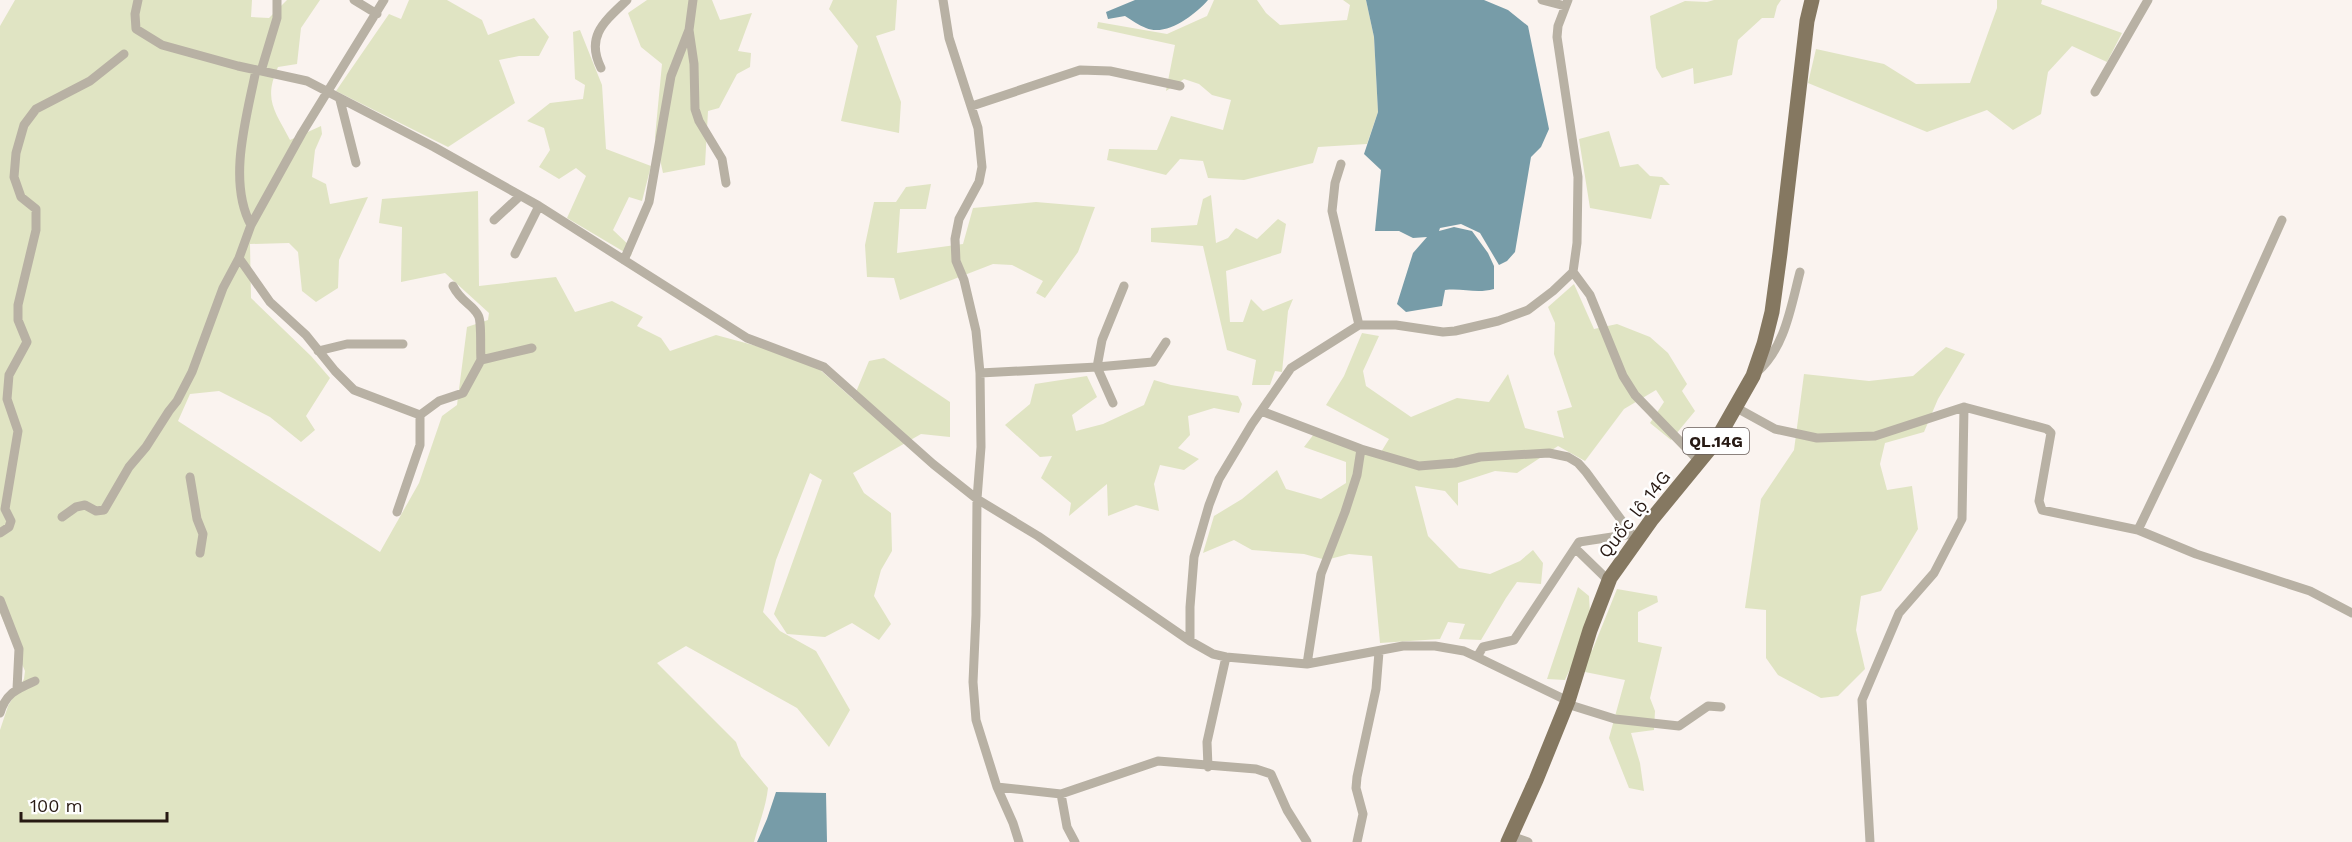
<svg xmlns="http://www.w3.org/2000/svg" width="2352" height="842" viewBox="0 0 2352 842" font-family="'Work Sans',sans-serif">
  <rect width="100%" height="100%" fill="#faf3ef"/>
  <path fill="#e0e4c3" d="M15 0H252L251 17 269 18 287 0H320L301 28 297 64 278 67C263 100 275 111 290 140L321 126 322 134 315 150 312 177 326 184 330 204 368 197 339 260 338 288 316 302 302 291 298 252 289 243 250 244 251 298 311 356 330 378 306 416 315 430 301 442 270 417 219 391 190 394 178 421 380 552 419 483 442 416 457 405 467 327 488 320 489 313 445 273 401 282 402 227 379 223 382 199 478 191 479 286 556 277 575 312 612 301 643 317 637 326 661 338 670 351 716 335 809 360 853 399 869 361 884 358 950 402V437L921 434 853 473 864 493 891 513 892 551 881 570 874 596 891 624 879 640 852 623 825 637 787 634 774 614 822 480 810 473 776 560 763 612 780 631 816 651 850 710 829 747 797 708 686 646 657 663 736 742 741 756 768 788C766 807 759 823 754 842H0V730L8 706 24 679 25 671 0 613V26Z
    M409 0H447L482 20 488 35 534 18 549 37 539 56H519L499 60 515 103 448 147 336 91 389 14 401 19Z
    M647 0H712L720 20 752 13 738 51 751 53 750 67 737 74 719 108 708 111 705 165 663 173 655 137 662 64 641 47 628 13Z
    M833 0H897L895 30 876 36 901 102 899 133 841 121 858 46 829 9Z
    M1214 0H1257L1266 13 1280 25 1347 20 1350 5 1343 0H1366L1374 37 1378 112 1367 144 1318 147 1313 163 1244 180 1208 178 1203 161 1180 159 1166 175 1107 160 1109 149 1157 150 1171 116 1223 130 1231 100 1212 95 1199 84 1184 79 1166 91 1175 45 1097 28 1098 22 1167 34 1207 16Z
    M1714 0H1781L1777 6 1774 18H1762L1738 40 1732 75 1694 84 1693 68 1662 78 1656 68 1650 16 1685 1 1707 2Z
    M1997 0H2042L2041 4 2122 33 2107 62 2072 46 2048 72 2041 114 2013 130 1987 110 1927 132 1808 83 1816 49 1884 64 1916 84 1970 83 1997 8Z
    M580 30 602 85 606 149 651 166 642 201 629 197 613 230 633 249 631 256 567 218 586 176 576 168 559 179 539 167 550 150 544 128 527 121 550 103 583 99 585 85 575 79 573 32Z
    M1609 131 1620 167 1638 164 1650 176 1662 177 1670 185H1660L1651 219 1590 208 1579 139Z
    M931 184 926 209H900L897 253 963 244 973 208 1036 202 1095 207 1078 252 1045 298 1036 293 1043 281 1012 265 993 264 900 300 894 278 867 277 865 245 874 202H896L906 187Z
    M1211 195 1216 243 1228 238 1236 228 1257 239 1278 219 1286 224 1281 253 1226 271 1230 322H1243L1251 299 1263 311 1293 299 1288 311 1282 372 1275 371 1270 385H1252L1256 360 1227 350 1203 246 1151 242V228L1197 225 1203 199Z
    M1574 284 1594 329 1617 324 1650 337 1668 353 1687 384 1682 391 1695 411 1671 440 1650 423 1664 402 1656 390 1624 409 1585 461 1558 446 1517 473 1495 471 1458 483V506L1445 491 1415 486 1428 536 1459 568 1490 574 1520 561 1533 550 1543 563 1541 584 1517 582 1506 598 1481 640 1459 639 1465 624 1448 622 1440 639 1380 643 1372 556 1349 554 1326 560 1304 554 1252 550 1234 540 1203 553 1214 516 1242 499 1277 470 1286 489 1321 499 1346 483V462L1304 447 1314 434 1378 457 1389 439 1326 405 1344 376 1362 333 1379 336 1363 371 1366 386 1411 417 1457 398 1489 402 1508 374 1525 428 1564 438 1557 411 1572 407 1554 354 1555 323 1548 307Z
    M1946 347 1965 354 1938 399 1924 432 1885 443 1880 464 1887 490 1912 486 1918 529 1881 591 1861 596 1856 630 1865 669 1838 696 1821 698 1778 675 1766 658V610L1745 608 1761 499 1794 450 1804 374 1869 381 1913 376Z
    M1087 376 1097 397 1072 415 1076 431 1103 424 1144 405 1154 380 1171 385 1238 396 1242 404 1239 413 1214 408 1188 416 1190 435 1178 448 1199 459 1184 470 1160 465 1154 484 1159 511 1136 505 1108 516 1107 484 1069 516 1071 503 1041 478 1052 456 1040 457 1005 425 1030 404 1035 384Z
    M1578 587 1589 596 1592 651 1617 589 1657 596 1658 602 1638 612V642L1662 647 1650 698 1655 711 1654 730 1631 733 1640 763 1644 791 1629 788 1609 738 1625 680 1570 669 1565 680 1547 679Z"/>
  <path fill="#779ca8" d="M1135 0H1208C1195 15 1166 37 1146 28 1138 25 1132 20 1125 16L1108 19 1106 12Z
    M1366 0H1484L1508 10 1528 26 1549 129 1541 147 1531 157 1515 252 1507 261 1499 265 1480 233 1461 224 1440 228 1439 231 1454 227 1472 231 1488 253 1494 266V289C1476 294 1464 288 1445 290L1442 306 1406 312 1397 304 1413 253 1427 237 1413 238 1399 231H1375L1381 170 1364 154 1378 112 1374 37Z
    M776 792 826 793 827 842H757L767 819Z"/>
  <g fill="none" stroke-linecap="round" stroke-linejoin="round">
    <path stroke="#b8b1a4" stroke-width="9" d="M138 0 135 14 136 29 162 45 238 66 307 81 434 147 539 206 747 338 824 367 933 464 977 499 1038 536 1190 641 1213 654 1226 657 1307 664 1403 646H1435L1464 651 1477 657 1568 701
      M354 0 377 14
      M943 0 949 38 978 128 982 167 979 182 959 219 955 239 956 261 964 280 976 331 980 373 981 447 977 499 976 615 973 682 976 720 997 787 1013 823 1019 842
      M1542 0 1565 6
      M689 30 694 64 695 109 699 121 722 159 726 183
      M601 68C585 36 605 21 627 0
      M261 71 277 18V0
      M2095 92 2148 0
      M340 100 356 163
      M972 106 1080 70 1110 71 1180 86
      M1341 164 1335 183 1332 211 1359 325
      M494 220 520 196
      M251 225C227 181 247 116 256 70
      M515 254 539 206
      M239 258 270 302 306 335 335 371 354 390 420 415V445L397 512
      M624 260 649 202 671 76 689 30 693 0
      M1573 272 1590 295 1623 376 1635 395 1700 462
      M453 286C461 302 472 304 478 315 482 321 480 349 481 360
      M318 351 347 344H403
      M1757 372C1785 348 1791 306 1800 272
      M980 373 1097 367 1153 362 1166 342
      M1113 403 1097 367 1102 340 1124 286
      M1735 407 1775 429 1817 438 1875 436 1964 407 2047 429 2051 433 2039 501 2042 510 2138 530 2196 554 2310 591 2352 613
      M1261 411 1361 449
      M420 415 439 401 463 393 481 360 532 348
      M190 477 197 519 203 534 200 553
      M62 517 76 507 85 505 96 511 104 510 129 467 146 447 169 411 177 401 192 372 223 288 239 258 251 225 302 133 384 0
      M2138 530 2216 367 2282 220
      M0 533 9 527 11 521 5 509 18 431 7 399 9 375 27 342 18 320V305L36 230V209L21 197 14 177 16 153 24 125 36 109 90 81 124 54
      M1575 548 1609 581
      M0 600 19 649 17 689
      M1190 641V607L1194 557 1209 505 1219 479 1252 424 1291 368 1359 325H1396L1443 332 1455 331 1498 321 1528 310 1553 291 1573 272 1577 243 1578 177 1557 37 1558 26 1568 0
      M1477 657 1483 647 1514 640 1579 542 1632 534
      M1307 664 1321 574 1345 512 1357 475 1361 449 1419 466 1455 463 1480 457 1549 453 1568 457 1578 463 1586 472 1636 540
      M1567 704 1615 719 1679 726 1708 706 1721 707
      M0 713C6 693 17 689 35 681
      M1208 767 1207 742 1226 657
      M997 787 1061 794 1158 761 1256 769 1271 774 1287 810 1307 842
      M1061 794 1067 827 1075 842
      M1511 836 1528 842
      M1357 842 1363 814 1356 788 1357 777 1376 689 1379 652
      M1870 842 1862 700 1899 613 1934 573 1962 519 1964 407"/>
    <path stroke="#857861" stroke-width="15" d="M1508 842 1536 780 1568 701 1590 630 1610 578 1652 519 1716 441 1753 376 1764 344 1772 312 1780 253 1807 21 1812 0"/>
  </g>
  <g text-anchor="middle" dominant-baseline="central" stroke-width="5" stroke-linejoin="round" paint-order="stroke">
    <rect fill="#fff" stroke="#685e5a" stroke-width="1.5" x="1683" y="428" width="66" height="26" rx="4.5"/>
    <g font-size="16" font-weight="bold" fill="#271913">
      <text x="1716" y="441">QL.14G</text>
    </g>
    <g font-size="18" fill="#271913" stroke="#fff">
      <text transform="translate(1634 514) rotate(-52)">Quốc lộ 14G</text>
    </g>
  </g>
  <path d="M21 812v9h146v-9" fill="none" stroke="#271913" stroke-width="3"/>
  <text x="30" y="812" font-size="18" fill="#271913" stroke="#ffffff" stroke-width="4.5" paint-order="stroke">100 m</text>
</svg>
